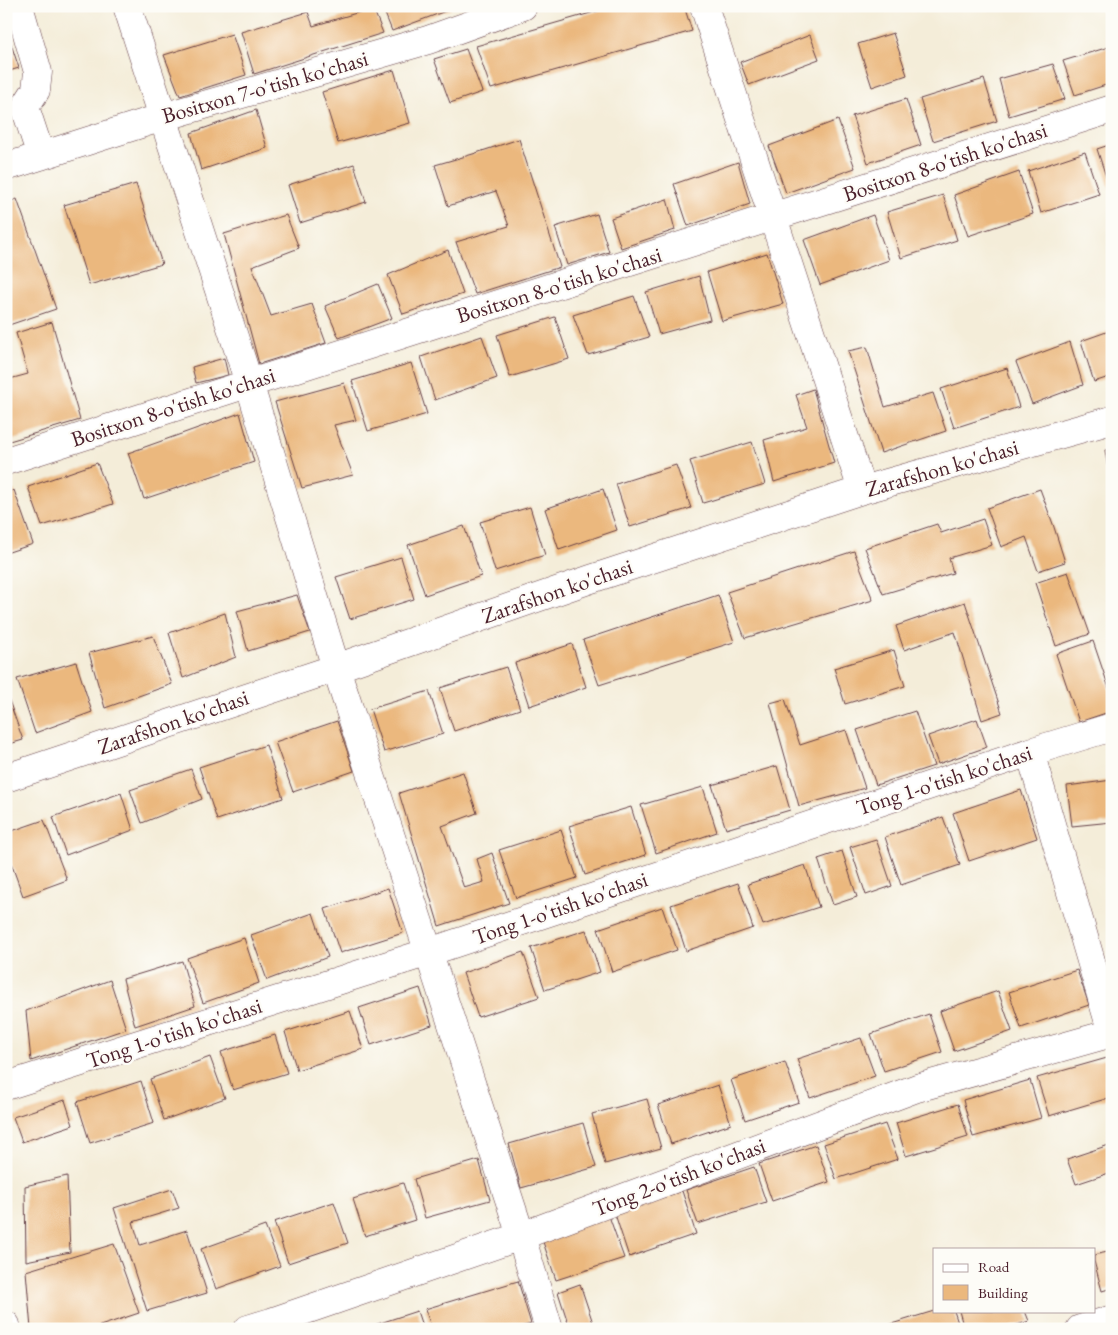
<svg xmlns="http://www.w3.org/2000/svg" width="1118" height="1335" viewBox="0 0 1118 1335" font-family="'EB Garamond',serif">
  <rect width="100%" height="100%" fill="#fdfcf7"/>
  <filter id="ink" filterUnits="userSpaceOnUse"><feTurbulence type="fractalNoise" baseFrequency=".02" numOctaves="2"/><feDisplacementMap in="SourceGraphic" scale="10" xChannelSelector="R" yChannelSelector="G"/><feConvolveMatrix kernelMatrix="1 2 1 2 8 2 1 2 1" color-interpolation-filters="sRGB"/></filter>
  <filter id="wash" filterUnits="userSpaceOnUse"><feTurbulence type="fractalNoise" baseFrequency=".0096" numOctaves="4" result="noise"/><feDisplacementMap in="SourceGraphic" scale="20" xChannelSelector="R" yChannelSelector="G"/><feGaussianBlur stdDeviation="1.12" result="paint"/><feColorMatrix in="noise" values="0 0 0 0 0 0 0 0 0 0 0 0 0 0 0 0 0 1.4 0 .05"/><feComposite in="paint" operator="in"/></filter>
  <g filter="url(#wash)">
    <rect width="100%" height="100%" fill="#f4edd9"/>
    <g id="blocks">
      <path fill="#ebb87e" d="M382 6H450L451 9 392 31Z
        M615 6H684L692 31 491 89 476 46Z
        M373 8 383 33 254 74 241 32 308 12 313 26Z
        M6 29 19 68 6 72Z
        M893 33 907 75 872 87 858 44Z
        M232 34 246 75 180 96 164 55Z
        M810 35 819 59 749 85 740 62Z
        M1112 46V83L1075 95 1063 61Z
        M466 49 482 92 450 103 434 59Z
        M1053 64 1065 99 1009 116 999 79Z
        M394 70 410 123 338 143 322 92Z
        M984 79 997 121 933 141 920 99Z
        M906 99 921 145 868 163 852 116Z
        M256 110 267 148 201 170 191 133Z
        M838 120 855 168 786 193 769 146Z
        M519 139 560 267 475 294 456 242 509 226 496 191 448 206 435 165 473 154Z
        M1112 144V188L1110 189 1097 149Z
        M1085 152 1099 194 1041 213 1028 171Z
        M738 162 750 204 688 226 674 184Z
        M354 164 366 202 300 223 288 185Z
        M1019 172 1033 214 968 236 954 195Z
        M136 184 162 264 89 285 64 205Z
        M943 195 957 240 901 258 887 212Z
        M17 199 56 309 6 326V203Z
        M667 199 675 230 621 248 611 218Z
        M597 214 609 252 567 265 555 227Z
        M286 215 299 248 252 266 271 316 312 304 326 343 259 364 224 234Z
        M873 215 889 260 820 285 804 240Z
        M448 250 463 294 403 314 388 275Z
        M767 253 783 304 722 321 707 272Z
        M699 276 710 320 659 334 646 292Z
        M378 284 392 318 339 338 325 306Z
        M634 296 649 337 588 355 573 315Z
        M555 317 569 359 510 377 497 335Z
        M52 322 80 420 6 442V380L28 374 16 333Z
        M1112 330V376L1094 382 1081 341Z
        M482 336 497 378 435 400 421 357Z
        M1070 342 1083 385 1032 404 1016 362Z
        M867 347 885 407 933 393 946 431 881 453 848 351Z
        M224 358 228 375 196 383 192 367Z
        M411 363 427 414 368 431 352 381Z
        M1007 368 1019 407 954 428 941 389Z
        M344 383 356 420 334 425 353 475 302 488 275 402Z
        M813 389 834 463 774 482 764 440 807 427 796 395Z
        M240 413 254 462 144 499 128 453Z
        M752 442 765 484 703 503 690 461Z
        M1112 449V489H1111L1105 450Z
        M97 463 113 504 42 526 28 487Z
        M676 465 691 508 630 527 616 484Z
        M603 489 617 530 559 550 545 509Z
        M1040 489 1053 524 1065 562 1038 571 1026 537 1001 547 987 508Z
        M14 490 33 544 6 553V493Z
        M530 507 545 555 495 571 480 522Z
        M983 519 992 545 949 558 953 573 883 594 865 548 937 524 941 533Z
        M464 526 481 576 425 595 408 545Z
        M854 551 873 600 745 638 727 592Z
        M401 557 414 599 350 619 336 577Z
        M1068 572 1090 634 1056 646 1035 583Z
        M297 595 310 632 248 651 237 611Z
        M718 595 734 642 599 685 583 640Z
        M965 602 1002 713 982 720 955 632 904 650 896 626Z
        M225 613 236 657 183 678 169 633Z
        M153 636 172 684 105 708 89 653Z
        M1093 641 1112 697V711L1079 722 1056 654Z
        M572 644 586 687 529 706 515 663Z
        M894 650 905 686 845 704 834 668Z
        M76 662 92 712 35 733 17 679Z
        M506 667 520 709 454 731 440 688Z
        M429 691 443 734 384 752 370 709Z
        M6 692 23 740 6 745Z
        M785 699 800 745 846 730 865 788 799 806 770 703Z
        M915 711 934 766 876 785 857 730Z
        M977 719 987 747 938 764 928 736Z
        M337 721 354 771 293 792 275 742Z
        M266 745 283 798 217 820 199 767Z
        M777 766 790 810 726 829 712 785Z
        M191 769 202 799 142 823 130 790Z
        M463 772 477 813 442 826 464 888 484 882 477 859 492 853 509 903 439 926 399 793Z
        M1112 780V822L1072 826 1067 786Z
        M703 787 717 832 656 853 641 805Z
        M1021 790 1037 838 969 861 953 813Z
        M121 793 133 830 66 855 53 817Z
        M631 807 646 855 585 875 569 826Z
        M943 817 960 865 901 885 885 837Z
        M44 820 67 880 23 896 6 849V833Z
        M561 830 577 878 516 898 499 850Z
        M876 839 892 886 866 895 850 847Z
        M842 851 857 897 833 905 818 859Z
        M805 865 819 907 763 925 748 884Z
        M738 883 753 928 686 951 671 905Z
        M388 888 403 933 340 953 325 909Z
        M662 907 677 950 612 972 598 929Z
        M313 913 328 957 267 980 251 935Z
        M586 930 600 972 545 990 531 948Z
        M244 938 259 983 203 1003 187 958Z
        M523 952 539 997 478 1017 463 973Z
        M182 961 195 1006 135 1026 123 979Z
        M1077 970 1089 1005 1021 1028 1009 992Z
        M110 980 126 1029 31 1061 26 1011Z
        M420 988 432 1025 371 1045 359 1008Z
        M998 991 1012 1031 954 1051 940 1011Z
        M350 1011 363 1049 297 1070 285 1032Z
        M929 1014 942 1052 884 1071 871 1034Z
        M275 1035 287 1073 233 1090 221 1052Z
        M861 1038 875 1076 810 1098 797 1059Z
        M210 1057 225 1098 164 1120 150 1079Z
        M1107 1058 1112 1073V1097L1049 1116 1037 1078Z
        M785 1062 799 1102 745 1120 731 1080Z
        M1030 1080 1041 1118 973 1137 963 1100Z
        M141 1081 154 1123 90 1143 77 1102Z
        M718 1085 731 1124 671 1144 658 1105Z
        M647 1099 661 1148 605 1164 592 1114Z
        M65 1100 73 1125 22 1142 13 1117Z
        M958 1104 968 1137 906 1156 896 1123Z
        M583 1123 596 1167 521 1188 509 1144Z
        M885 1124 898 1159 836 1179 824 1144Z
        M1112 1144V1172L1076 1184 1067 1159Z
        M816 1145 829 1182 772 1201 759 1164Z
        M479 1160 490 1200 425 1218 414 1179Z
        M754 1167 766 1202 698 1224 686 1190Z
        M67 1176 70 1252 26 1261 25 1186Z
        M403 1183 415 1220 365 1236 353 1199Z
        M172 1189 179 1208 133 1222 140 1245 187 1230 207 1293 147 1311 114 1208Z
        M682 1191 696 1234 629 1257 615 1214Z
        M334 1202 348 1243 288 1263 274 1222Z
        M609 1216 624 1258 556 1280 542 1239Z
        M265 1226 280 1266 216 1289 201 1249Z
        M114 1244 139 1313 91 1329H31L26 1271Z
        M1112 1251V1288L1102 1291 1094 1261V1255Z
        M518 1281 531 1324 514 1329H432L425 1309Z
        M580 1284 595 1329H570L558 1292Z
        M417 1311 423 1329H365V1328Z
        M934 1311H954L960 1329H886L885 1326Z
        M959 1311H1025L1029 1321 1005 1329H964Z"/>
    </g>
  </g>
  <g filter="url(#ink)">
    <use href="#blocks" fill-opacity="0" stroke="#643e45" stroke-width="1"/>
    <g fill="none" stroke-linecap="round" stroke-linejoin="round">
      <defs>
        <path id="minor" d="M19 6 38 72 36 90 25 107 41 156
          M127 6 249 383 336 668 521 1236 549 1329
          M704 6 862 490
          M6 167 163 117 428 40 523 6
          M6 461C374 342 744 227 1112 109
          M6 778 336 668 591 579 862 490 1112 420
          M6 1086 429 952 1030 752 1112 727
          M6 1325 7 1329
          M248 1329 271 1322 521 1236 917 1088 1112 1033 1030 752
          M1080 1329 1112 1319"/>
      </defs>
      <use href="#minor" stroke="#643e45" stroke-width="29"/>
      <use href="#minor" stroke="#fff" stroke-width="28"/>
    </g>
  </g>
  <g text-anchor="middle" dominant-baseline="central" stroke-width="4.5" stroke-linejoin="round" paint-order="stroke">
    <g font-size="22" fill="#4a1f2b" stroke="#fdfcf7">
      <text transform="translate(265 87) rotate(-16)">Bositxon 7-o'tish ko'chasi</text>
      <text transform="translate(945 162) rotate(-18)">Bositxon 8-o'tish ko'chasi</text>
      <text transform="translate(559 285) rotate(-17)">Bositxon 8-o'tish ko'chasi</text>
      <text transform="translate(173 407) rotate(-18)">Bositxon 8-o'tish ko'chasi</text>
      <text transform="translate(942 468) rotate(-16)">Zarafshon ko'chasi</text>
      <text transform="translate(557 591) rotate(-19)">Zarafshon ko'chasi</text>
      <text transform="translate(173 722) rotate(-19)">Zarafshon ko'chasi</text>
      <text transform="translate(944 780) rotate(-18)">Tong 1-o'tish ko'chasi</text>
      <text transform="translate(560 908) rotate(-19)">Tong 1-o'tish ko'chasi</text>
      <text transform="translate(174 1033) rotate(-18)">Tong 1-o'tish ko'chasi</text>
      <text transform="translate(679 1177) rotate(-21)">Tong 2-o'tish ko'chasi</text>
    </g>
  </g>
  <rect width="1118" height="1335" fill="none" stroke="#fdfcf7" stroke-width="25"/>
  <rect x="933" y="1248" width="162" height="65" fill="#fdfcf7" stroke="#b5a4a5"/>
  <rect x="943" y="1264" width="25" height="8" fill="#ffffff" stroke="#b5a4a5"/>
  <text x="978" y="1272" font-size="15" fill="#4a1f2b">Road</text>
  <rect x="943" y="1285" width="25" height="15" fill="#ebb87e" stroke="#b5a4a5"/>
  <text x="978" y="1298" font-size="15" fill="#4a1f2b">Building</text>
</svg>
